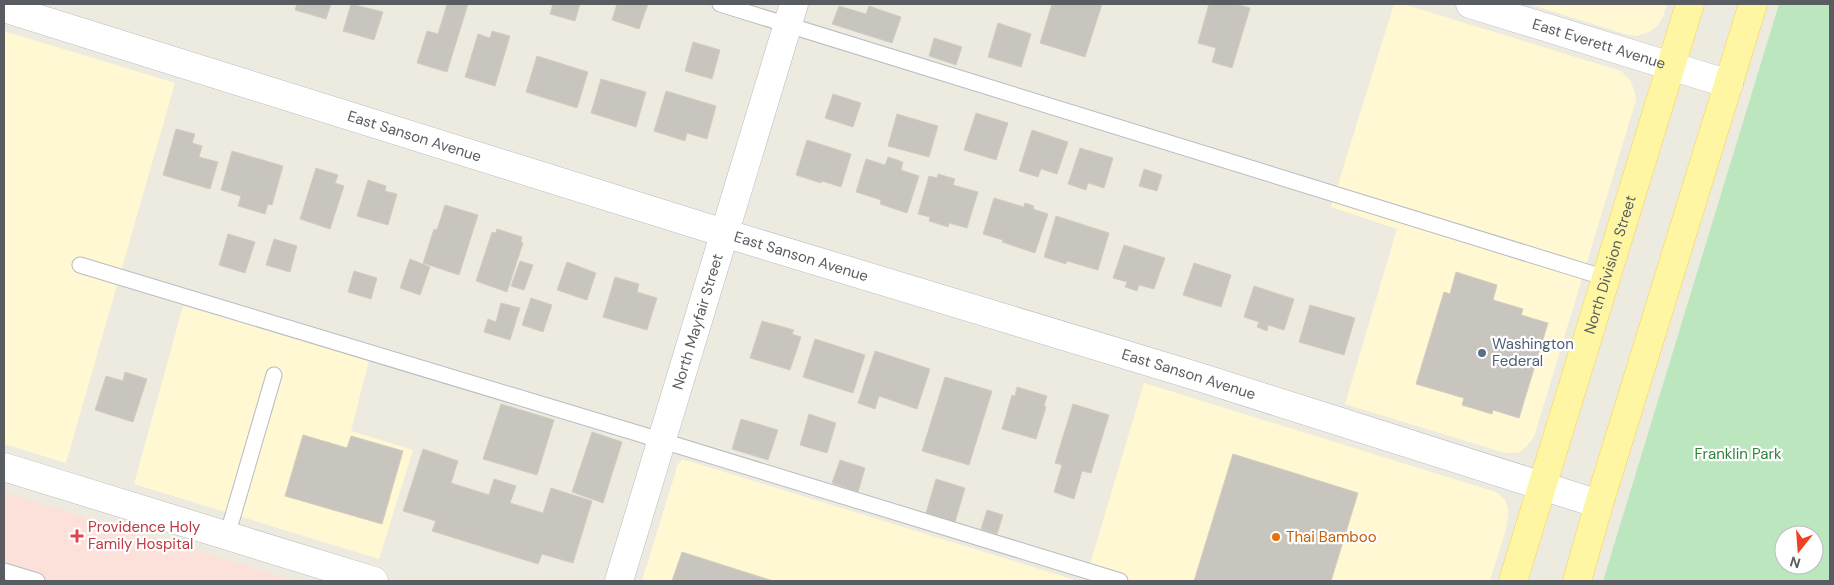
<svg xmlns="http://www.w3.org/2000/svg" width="1834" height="585" viewBox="0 0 1834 585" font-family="'DM Sans',sans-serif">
  <rect width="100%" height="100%" fill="#edebe0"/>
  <path fill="#fff8d3" d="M1394 4H1403L1621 71 1630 80 1634 90 1636 100 1534 437 1526 447 1518 453H1505L1345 404 1397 229 1331 207Z
    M1529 4H1667L1663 17 1657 26 1651 31 1637 36 1625 34Z
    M4 31 175 83 66 463 4 444Z
    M183 306 369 360 351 431 413 450 379 559 134 484Z
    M1144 383 1496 492 1505 500 1508 509V517L1506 529 1490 581H1085Z
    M682 460 689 461 1078 581H642L678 464Z"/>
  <path fill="#fce0da" d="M4 492 296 581H4Z"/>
  <path fill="#bbe6be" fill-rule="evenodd" d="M1779 4H1830V581H1603ZM1784 535H1814V565H1784Z"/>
  <path fill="#c8c5be" stroke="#d2cdbf" d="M297 4H331L326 19 295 10Z
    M351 4 383 12 374 40 343 31Z
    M447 4H468L447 72 417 63 427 31 438 34Z
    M553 4H580L575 21 550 14Z
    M617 4H648L639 29 612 20Z
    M1052 4H1102L1085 57 1040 43Z
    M1209 4H1236L1250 8 1232 68 1212 62 1216 48 1198 43Z
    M839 6 866 14 869 6 901 17 892 43 832 24Z
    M998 23 1031 34 1021 67 988 57Z
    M492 31 510 36 495 86 465 77 478 34 490 38Z
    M934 38 962 47 956 65 929 56Z
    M693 42 720 50 712 79 685 71Z
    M537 56 588 72 577 108 526 92Z
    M601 79 646 92 636 127 591 113Z
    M666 91 716 106 707 139 687 133 685 141 654 131Z
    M833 94 861 103 853 127 825 118Z
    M976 113 1008 123 996 160 964 150Z
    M897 114 938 126 929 157 888 146Z
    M176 129 195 134 192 143 202 146 199 157 218 162 210 189 163 175Z
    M1032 130 1068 142 1057 174 1041 169 1038 177 1019 171Z
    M807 140 851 154 841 187 822 181 821 183 796 175Z
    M1080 148 1113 158 1104 188 1088 183 1086 190 1068 184Z
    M232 151 283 166 272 205 268 204 265 214 238 206 241 196 221 190Z
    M888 157 903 162 901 170 919 176 907 213 880 204 881 200 856 192 866 159 885 165Z
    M316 168 338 175 335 183 344 186 330 229 300 219Z
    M1144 169 1162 175 1157 191 1139 186Z
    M938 174 955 179 953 185 978 192 967 228 949 223 948 227 929 221 930 217 918 214 929 176 937 178Z
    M368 180 386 186 385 191 397 194 388 225 357 216Z
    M994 198 1024 207 1025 203 1034 206 1033 209 1048 214 1035 253 1002 242 1003 240 983 234Z
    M445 205 478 215 459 275 423 263 434 229 437 230Z
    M1056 216 1109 233 1098 270 1067 261 1066 264 1044 257Z
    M497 229 522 237 521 242 523 243 507 292 476 281 492 232 496 233Z
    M228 234 255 242 245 273 219 265Z
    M274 239 297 246 290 272 266 265Z
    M1124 245 1165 258 1154 289 1139 285 1137 291 1125 287 1127 282 1113 278Z
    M410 259 430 267 420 295 400 288Z
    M520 261 533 265 524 290 511 286Z
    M567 262 596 273 587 300 557 290Z
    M1194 263 1231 275 1221 307 1183 295Z
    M354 271 377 278 371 299 348 292Z
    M1456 272 1497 285 1493 300 1523 309 1521 315 1548 323 1519 418 1493 410 1492 414 1462 405 1464 398 1416 384 1444 292 1450 294Z
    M615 277 639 284 637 292 657 298 647 330 603 317Z
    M1254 286 1294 299 1284 330 1268 325 1267 331 1257 327 1259 322 1244 317Z
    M531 298 552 305 543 332 522 325Z
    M501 303 520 308 510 340 484 332 488 319 496 322Z
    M1310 305 1355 318 1344 355 1299 342Z
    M762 321 794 330 792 334 801 337 790 370 750 358Z
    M815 339 865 355 853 393 803 377Z
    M875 351 930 369 917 409 879 396 875 409 858 403Z
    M125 372 147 379 133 422 95 410 106 376 123 381Z
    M945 377 992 391 969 465 922 451Z
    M1017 387 1047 396 1044 406 1046 407 1036 439 1002 429 1012 395 1015 396Z
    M501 404 554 420 537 475 483 459Z
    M1073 404 1109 415 1091 473 1082 471 1074 499 1054 492 1062 465 1055 463Z
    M809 414 836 423 827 453 800 445Z
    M741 419 778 430 768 460 732 449Z
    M592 432 622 442 603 503 572 492Z
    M303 435 347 448 351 436 403 451 382 524 285 496Z
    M423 449 458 461 451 483 489 495 494 479 516 486 510 503 543 513 551 488 592 501 573 563 542 554 538 564 432 531 436 521 403 511Z
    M1233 454 1358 493 1331 581H1194Z
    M840 460 865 468 858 492 832 483Z
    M936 479 965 488 955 522 926 513Z
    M987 510 1003 515 997 534 981 529Z
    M682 552 773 581H672Z"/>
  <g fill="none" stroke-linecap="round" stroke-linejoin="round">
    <defs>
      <path id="service" d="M720 4 1606 278
        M80 265 640 434 1120 581
        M227 536 274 375
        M4 571 37 581"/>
      <g id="minor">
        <path id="s1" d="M1470 4 1729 84"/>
        <path id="s2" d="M4 8 724 233 1199 377 1599 504"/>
        <path id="s3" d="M619 581 794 4"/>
      </g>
      <path id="tertiary" d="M4 467 374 581"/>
      <g id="primary">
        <path id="s4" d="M1513 581 1690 4"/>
        <path d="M1577 581 1599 504 1753 4"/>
      </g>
    </defs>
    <use href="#service" stroke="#b8bbc0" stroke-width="17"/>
    <use href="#minor" stroke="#b8bbc0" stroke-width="29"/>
    <use href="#tertiary" stroke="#b8bbc0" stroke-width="29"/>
    <use href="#primary" stroke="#f7d24f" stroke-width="29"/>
    <use href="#service" stroke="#fff" stroke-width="15"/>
    <use href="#minor" stroke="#fff" stroke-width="28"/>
    <use href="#tertiary" stroke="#fff" stroke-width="28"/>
    <use href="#primary" stroke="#fff6a3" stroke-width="28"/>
  </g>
  <circle fill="#5c6f8a" stroke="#fff" stroke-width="2" cx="1482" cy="353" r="5"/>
  <path fill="#e0444e" stroke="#fff" stroke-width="2" d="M74.5 528.5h5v5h5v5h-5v5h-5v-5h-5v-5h5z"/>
  <circle fill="#e8710a" stroke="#fff" stroke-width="2" cx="1276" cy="537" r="5"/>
  <g text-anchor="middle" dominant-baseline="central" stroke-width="4.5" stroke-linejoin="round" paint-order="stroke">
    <g font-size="15" fill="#595d62" stroke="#fff">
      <text stroke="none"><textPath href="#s1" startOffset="135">East Everett Avenue</textPath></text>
      <text stroke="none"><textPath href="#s2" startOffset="430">East Sanson Avenue</textPath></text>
      <text stroke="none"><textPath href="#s2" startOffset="835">East Sanson Avenue</textPath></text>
      <text stroke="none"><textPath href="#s4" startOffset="331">North Division Street</textPath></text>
      <text stroke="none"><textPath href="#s3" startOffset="271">North Mayfair Street</textPath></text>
      <text stroke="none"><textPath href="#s2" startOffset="1240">East Sanson Avenue</textPath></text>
    </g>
    <g font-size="15" fill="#4e5e75" stroke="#fff" text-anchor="start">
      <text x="1492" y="344">Washington<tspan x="1492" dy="17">Federal</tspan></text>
    </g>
    <g font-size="15" fill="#308339" stroke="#fff">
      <text x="1738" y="454">Franklin Park</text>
    </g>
    <g font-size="15" fill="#be3a42" stroke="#fff" text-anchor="start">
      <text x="88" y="527">Providence Holy<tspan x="88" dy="17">Family Hospital</tspan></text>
    </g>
    <g font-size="15" fill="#c56008" stroke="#fff" text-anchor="start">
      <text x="1286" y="537">Thai Bamboo</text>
    </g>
  </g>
  <rect width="1834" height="585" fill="none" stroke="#595d62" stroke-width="10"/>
  <g transform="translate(1799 550) rotate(197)"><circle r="24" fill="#ffffff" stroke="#bdbec0"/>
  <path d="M0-4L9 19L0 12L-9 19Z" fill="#f04023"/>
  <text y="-8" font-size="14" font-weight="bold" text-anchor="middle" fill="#595d62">N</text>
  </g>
</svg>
